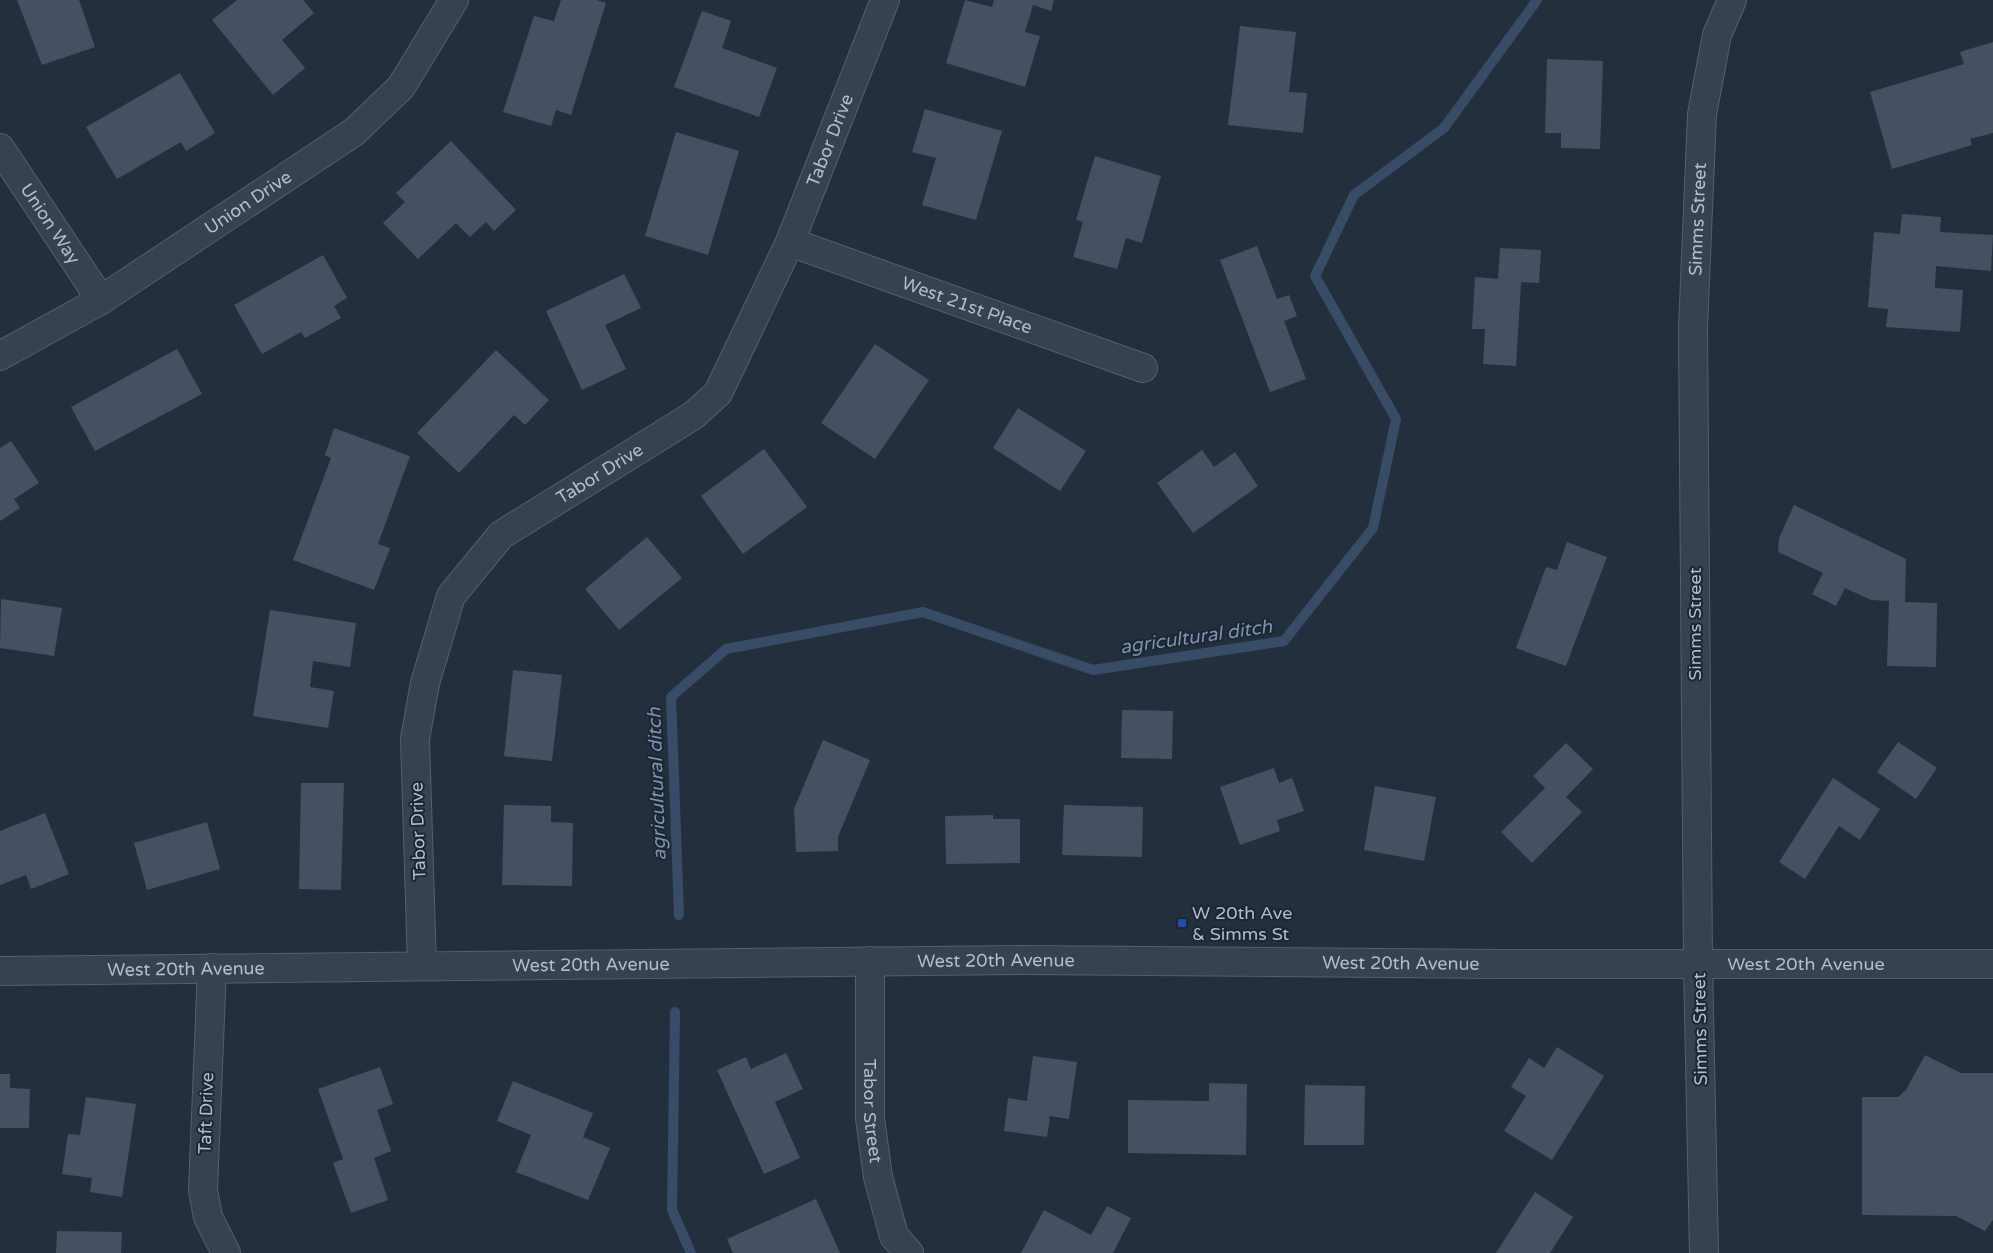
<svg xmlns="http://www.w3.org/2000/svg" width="1993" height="1253" viewBox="0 0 1993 1253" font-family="'Varela Round',sans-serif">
  <rect width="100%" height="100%" fill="#242f3e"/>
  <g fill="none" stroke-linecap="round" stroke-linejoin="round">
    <path stroke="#394c67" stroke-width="10" d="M679 915 671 697 726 649 923 612 1093 670 1284 641 1373 528 1396 419 1315 276 1354 195 1444 128 1537 0
      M675 1012 672 1210 691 1253"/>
  </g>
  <path fill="#455162" d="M17 0H79L95 47 42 65Z
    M237 0H303L314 13 282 40 305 68 273 95 212 20Z
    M561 0H597L606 3 571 115 556 110 551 126 503 112 534 16 554 21Z
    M965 0 992 7 994 0H1054L1051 11 1033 5 1025 32 1040 36 1025 87 946 63Z
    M702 11 731 21 722 48 777 68 759 117 674 87Z
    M1240 26 1296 32 1289 92 1307 93 1303 133 1228 125Z
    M1993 42V133L1970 139 1972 145 1892 169 1870 92 1964 64 1960 52Z
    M1547 59 1603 61 1600 149 1561 148V133H1545Z
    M180 73 215 133 186 151 181 142 117 179 86 127Z
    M925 109 1002 131 976 220 922 205 936 158 912 152Z
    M676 132 739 151 708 255 645 236Z
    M451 141 516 210 494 231 486 222 470 237 456 223 418 259 383 223 405 202 396 193Z
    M1095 156 1161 176 1142 243 1126 238 1117 269 1073 257 1083 222 1076 220Z
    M1902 214 1941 217 1940 232 1993 235 1991 271 1936 266 1935 288 1963 290 1960 332 1886 327 1888 309 1868 307 1874 232 1900 234Z
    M1257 246 1277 299 1289 295 1297 316 1284 321 1306 379 1270 392 1220 260Z
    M1500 248 1541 250 1539 283 1521 282 1516 366 1483 364 1485 329H1472L1475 277 1498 279Z
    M323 255 347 298 334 306 341 318 305 338 301 332 262 354 234 305Z
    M624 274 641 308 605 325 626 369 582 390 546 311Z
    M875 344 929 380 875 459 821 423Z
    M177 349 202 394 95 451 71 407Z
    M496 350 549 400 525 425 514 415 459 473 417 433Z
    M1018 408 1086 451 1060 491 993 448Z
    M334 428 410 456 378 544 390 548 374 590 293 560 331 458 325 455Z
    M11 441 39 483 14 499 20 508 0 521V448Z
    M764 449 807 507 743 554 701 496Z
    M1202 450 1214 467 1235 452 1258 486 1193 533 1157 483Z
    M1794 505 1906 559 1905 602 1937 603 1936 667 1887 666 1889 601 1871 600 1845 588 1836 606 1812 594 1823 573 1778 552 1779 538Z
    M647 537 682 578 619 630 585 589Z
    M1567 542 1607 557 1566 666 1516 648 1546 567 1557 570Z
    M1 599 62 608 54 656 0 648Z
    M270 610 356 623 350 667 313 661 310 687 334 691 328 728 253 716Z
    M513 670 562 675 552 761 504 756Z
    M1122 710 1173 711 1172 759 1121 758Z
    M823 740 870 760 838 837V851L796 852 794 809Z
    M1898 742 1937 768 1916 799 1877 772Z
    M1566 743 1593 769 1566 797 1582 812 1532 863 1501 832 1545 788 1533 776Z
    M1274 768 1279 783 1292 778 1304 811 1277 820 1280 831 1240 845 1220 787Z
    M1833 778 1880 809 1860 840 1839 826 1805 879 1779 862Z
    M301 783H344L341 890 299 889Z
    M1375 786 1436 797 1424 861 1364 850Z
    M504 805 551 806V822L573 823 572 886 502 885Z
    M1064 805 1143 807 1142 857 1062 855Z
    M45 813 69 874 31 889 26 875 0 885V831Z
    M993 815V819H1020V863L946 864 945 816Z
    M207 822 220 869 147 890 134 843Z
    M1557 1047 1604 1076 1552 1160 1504 1131 1526 1096 1511 1087 1529 1058 1544 1068Z
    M786 1053 803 1089 775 1102 800 1158 764 1174 717 1070 746 1057 751 1069Z
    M1925 1055 1961 1073H1993V1220L1985 1231 1956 1216 1862 1215V1097H1898L1906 1090Z
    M1033 1056 1077 1062 1069 1119 1050 1116 1047 1137 1004 1131 1008 1098 1027 1101Z
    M380 1067 393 1104 377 1110 391 1151 374 1158 388 1200 351 1213 333 1163 343 1159 318 1089Z
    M0 1074H10V1088L30 1089 29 1128H0Z
    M513 1081 593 1113 583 1137 610 1148 588 1200 516 1172 531 1135 497 1121Z
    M1209 1083 1247 1084 1246 1155 1128 1153V1100L1209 1101Z
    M1305 1085 1365 1086 1364 1145H1304Z
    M86 1097 136 1104 122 1197 90 1192 92 1178 62 1174 68 1134 80 1135Z
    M1535 1192 1573 1217 1550 1253H1496Z
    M816 1199 840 1253H733L727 1239Z
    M1107 1206 1131 1218 1113 1253H1021L1044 1210 1091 1235Z
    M57 1231 122 1232 121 1253H56Z"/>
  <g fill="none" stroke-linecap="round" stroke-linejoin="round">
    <defs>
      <g id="minor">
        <path id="s1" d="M0 148 101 300"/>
        <path id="s2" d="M790 242 1143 368"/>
        <path id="s3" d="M0 356 101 300 354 132 401 87 454 0"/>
        <path id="s4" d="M870 961V1118L878 1177 894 1236 909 1253"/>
        <path id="s5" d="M422 966 415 739 425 683 451 596 501 535 694 415 718 393 790 242 885 0"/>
        <path d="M212 968 203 1190 208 1217 226 1253"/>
        <path id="s6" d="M0 971 1025 960 1498 964H1993"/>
        <path id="s7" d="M1704 1253 1698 964 1693 328 1702 114 1717 35 1732 0"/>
      </g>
    </defs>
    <use href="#minor" stroke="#565f6c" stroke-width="30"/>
    <use href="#minor" stroke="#38414e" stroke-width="28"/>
  </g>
  <rect fill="#1a4fb4" stroke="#1d2633" stroke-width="2" x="1177" y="918" width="10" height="10" rx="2.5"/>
  <g text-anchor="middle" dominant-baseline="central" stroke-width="4" stroke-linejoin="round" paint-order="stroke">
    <g font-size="18" fill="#b4bcc9" stroke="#1d2633">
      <text stroke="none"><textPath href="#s5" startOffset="990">Tabor Drive</textPath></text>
      <text stroke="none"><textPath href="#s3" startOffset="292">Union Drive</textPath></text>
      <text stroke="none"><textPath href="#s7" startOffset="1034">Simms Street</textPath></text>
      <text stroke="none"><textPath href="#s1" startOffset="91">Union Way</textPath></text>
      <text stroke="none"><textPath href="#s2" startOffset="188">West 21st Place</textPath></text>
      <text stroke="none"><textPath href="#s5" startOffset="570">Tabor Drive</textPath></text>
      <text transform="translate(1695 624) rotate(-90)">Simms Street</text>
      <text transform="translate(418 831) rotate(-92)">Tabor Drive</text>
      <text stroke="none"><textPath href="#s6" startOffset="996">West 20th Avenue</textPath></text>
      <text stroke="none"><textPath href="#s6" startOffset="1401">West 20th Avenue</textPath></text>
      <text stroke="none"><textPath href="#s6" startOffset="591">West 20th Avenue</textPath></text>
      <text stroke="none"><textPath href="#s6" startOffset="1806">West 20th Avenue</textPath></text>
      <text stroke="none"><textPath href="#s6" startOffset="186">West 20th Avenue</textPath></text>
      <text transform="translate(1700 1029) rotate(-91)">Simms Street</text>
      <text stroke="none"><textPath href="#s4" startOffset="150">Tabor Street</textPath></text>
      <text transform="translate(206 1113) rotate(-88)">Taft Drive</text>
    </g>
    <g font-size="18" fill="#b4bcc9" stroke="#1d2633" text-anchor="start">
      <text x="1192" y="913">W 20th Ave<tspan x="1192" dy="21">&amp; Simms St</tspan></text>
    </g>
    <g font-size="19" font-style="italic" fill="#7c92b1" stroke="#1d2633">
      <text transform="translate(1196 637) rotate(-8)">agricultural ditch</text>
      <text transform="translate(657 784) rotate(-92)">agricultural ditch</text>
    </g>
  </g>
</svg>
